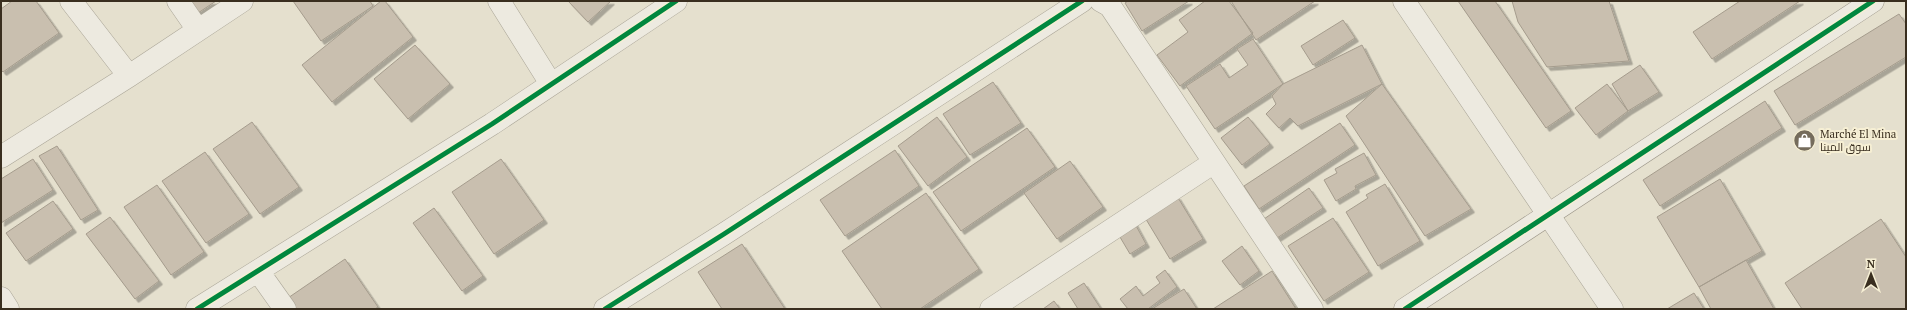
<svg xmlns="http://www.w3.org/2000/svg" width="1907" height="310" viewBox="0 0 1907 310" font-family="'PT Serif',Cairo,serif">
  <defs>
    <filter id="shadow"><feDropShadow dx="3.5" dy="3.5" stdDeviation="0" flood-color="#0004"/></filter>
  </defs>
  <rect width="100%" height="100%" fill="#e5e0ce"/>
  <path fill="#c9bfaf" stroke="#a59c8d" filter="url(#shadow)" d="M12 1H36L59 33 3 72 1 70V9Z
    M186 1H216L195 15Z
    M293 1H370L373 6 321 41Z
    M381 1H385L413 37 332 102 302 65Z
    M568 1H611L588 22Z
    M1128 1H1189L1142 31 1125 3Z
    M1205 1H1229L1253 33 1180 86 1157 55 1188 32 1179 20Z
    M1231 1H1315L1256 40Z
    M1458 1H1495L1571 111 1546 128Z
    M1512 1H1609L1629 61 1547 67 1518 22Z
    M1740 1H1800L1712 59 1693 32Z
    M1899 14 1906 24V57L1795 125 1774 91Z
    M1343 20 1355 38 1313 65 1301 46Z
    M1253 39 1283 84 1215 129 1186 86 1220 64 1229 78 1248 65 1237 49Z
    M415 45 450 84 408 119 374 79Z
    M1362 45 1382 84 1298 126 1290 118 1279 128 1266 114 1276 104 1272 96 1283 84Z
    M1640 65 1659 92 1628 111 1612 84Z
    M993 82 1021 123 970 155 943 114Z
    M1382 84 1471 209 1425 236 1346 116Z
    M1607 84 1628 111 1596 135 1575 108Z
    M1765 101 1782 128 1660 206 1643 180Z
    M937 117 967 157 928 186 898 146Z
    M1248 117 1270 144 1242 165 1221 138Z
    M252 122 299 187 260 214 213 149Z
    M1340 123 1355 145 1259 209 1244 186Z
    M1027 128 1055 167 961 231 933 192Z
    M57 146 98 210 81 220 39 156Z
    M895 150 919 186 845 236 820 200Z
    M205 152 249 214 206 243 162 181Z
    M1364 153 1376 175 1355 186 1356 189 1336 201 1324 180 1337 173 1335 169Z
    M33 159 53 190 1 223V179Z
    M501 159 544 220 494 254 452 192Z
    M1070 161 1103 207 1057 239 1024 193Z
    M1720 179 1762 251 1699 287 1657 217Z
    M1385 184 1420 241 1378 266 1346 212 1368 198 1366 195Z
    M157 185 204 252 171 275 124 207Z
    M1309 188 1323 208 1277 238 1264 219Z
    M926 193 979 269 920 309H882L842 251Z
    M1177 196 1203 239 1170 259 1144 216Z
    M53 201 73 229 26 261 6 233Z
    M434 208 483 276 462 291 413 223Z
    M110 217 159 281 135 299 86 234Z
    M1333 218 1369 272 1324 301 1288 246Z
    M1881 219 1906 257V309H1802L1785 283Z
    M1134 222 1146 244 1130 254 1117 232Z
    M742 244 785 309H722L698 272Z
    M1242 246 1259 271 1240 285 1222 261Z
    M345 259 378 307 375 309H291L285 300Z
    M1746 260 1774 309H1711L1699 287Z
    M1165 270 1177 287 1148 309H1128L1120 299 1136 286 1143 296 1160 283 1156 277Z
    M1272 271 1296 309H1213Z
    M1084 283 1101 309H1078L1068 293Z
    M1184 289 1197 309H1152Z
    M1694 293 1704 309H1667Z
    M1054 301 1060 309H1043Z"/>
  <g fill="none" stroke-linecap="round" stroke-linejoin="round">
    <defs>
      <path id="street" d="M71 1 129 76
        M178 1 198 30
        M499 1 551 84
        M1101 1 1110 6 1312 309
        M1404 1 1612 309
        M1 157 129 76 242 1
        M258 271 285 309
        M1 298 8 309
        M197 309 492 124 676 1
        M605 309 724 234 1082 1
        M991 309 1213 163"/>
      <path id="secondary" d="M1405 309 1873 1"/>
    </defs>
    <use href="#street" stroke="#aaa597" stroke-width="23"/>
    <use href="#secondary" stroke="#9a9487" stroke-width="23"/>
    <use href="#street" stroke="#edeae0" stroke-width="22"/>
    <use href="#secondary" stroke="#edeae0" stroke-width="22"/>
    <defs>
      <path id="cycleway" d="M197 309 492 124 676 1
        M605 309 724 234 1082 1
        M1405 309 1873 1"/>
    </defs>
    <use href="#cycleway" stroke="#f6efd4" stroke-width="8"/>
    <use href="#cycleway" stroke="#00873e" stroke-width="5"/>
  </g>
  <defs>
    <symbol id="shop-disc" viewBox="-11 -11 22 22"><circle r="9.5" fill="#756c5c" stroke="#f6efd4"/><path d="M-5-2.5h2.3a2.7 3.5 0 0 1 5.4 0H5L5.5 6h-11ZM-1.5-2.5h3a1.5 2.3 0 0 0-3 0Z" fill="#fff"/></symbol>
  </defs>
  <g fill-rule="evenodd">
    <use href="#shop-disc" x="1792" y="128" width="25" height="25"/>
  </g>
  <g text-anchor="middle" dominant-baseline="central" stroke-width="4" stroke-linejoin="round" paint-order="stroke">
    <g font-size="11" fill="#392e1f" stroke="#f6efd4" text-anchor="start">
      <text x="1820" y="134">Marché El Mina<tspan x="1820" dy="13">سوق المينا</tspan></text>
    </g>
  </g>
  <rect width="1907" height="310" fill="none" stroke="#392e1f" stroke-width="4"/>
  <g transform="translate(1871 274)" stroke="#f6efd4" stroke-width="3" paint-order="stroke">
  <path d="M0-3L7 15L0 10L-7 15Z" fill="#392e1f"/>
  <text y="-6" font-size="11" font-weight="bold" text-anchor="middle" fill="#392e1f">N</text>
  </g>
</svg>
